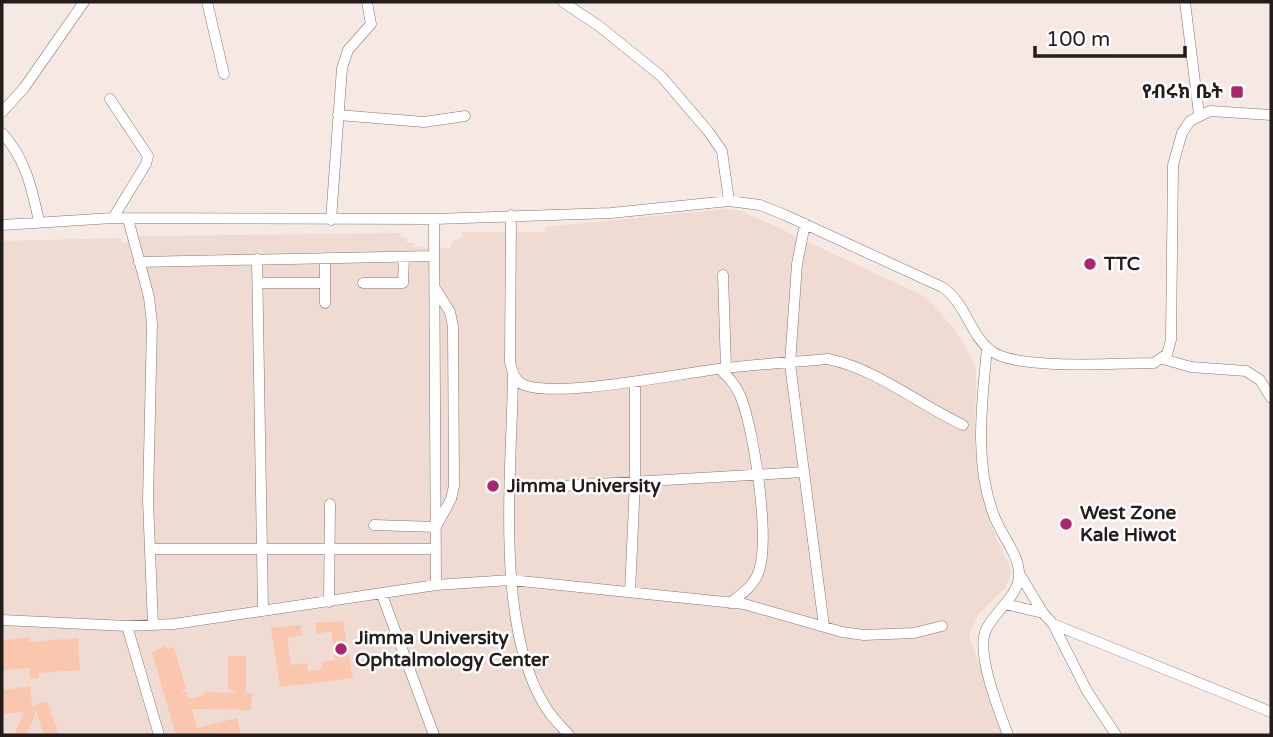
<svg xmlns="http://www.w3.org/2000/svg" width="1273" height="737" viewBox="0 0 1273 737" font-family="'Varela Round','Noto Sans Ethiopic',sans-serif">
  <rect width="100%" height="100%" fill="#f6e9e4"/>
  <path fill="#f0dbd2" d="M725 209 742 211 926 297 957 332 976 367 975 447 991 526 1012 572 1006 587 978 615 969 636 1005 735H2V241L121 238 122 243 138 240V236L400 233 401 238H407V243H414V247L450 248 451 242 462 237V232H545V227Z"/>
  <path fill="#fbc6ae" d="M343 621 353 678 280 687 271 628 301 625 302 635 287 638 291 665 307 663 308 671 322 669 321 662 335 660 331 631 317 634 315 623Z
    M29 637V642L78 638 80 670 39 673V678L30 679 29 668 2 670V640Z
    M166 645 167 649 174 647 186 689 180 692H187L189 699 204 695V692L236 693 228 688V656H246V693H252L251 710 192 709 197 728 237 718 241 733 176 735 152 653Z
    M30 686 32 706 47 701 59 735H44L36 711 27 735H14L24 712 2 714V690Z"/>
  <g fill="none" stroke-linecap="round" stroke-linejoin="round">
    <defs>
      <path id="minor" d="M207 2 224 74
        M563 2 599 26 661 76 708 131 722 151 729 201
        M1185 2 1199 114
        M110 99 148 156 146 164 113 218
        M2 112 24 88 84 2
        M338 115 424 122 465 116
        M2 133C25 157 32 189 39 221
        M511 215 510 362C512 370 514 380 522 384 553 400 686 372 726 368 760 364 794 362 828 359 877 369 918 404 963 425
        M128 219 149 297 152 324 148 500 153 625
        M434 219 436 585
        M331 220 342 68 348 50 371 24 367 2
        M805 224 797 264 790 364 824 626
        M2 225 113 218 434 219 611 213 729 201 760 205 785 215 942 287C966 303 969 333 990 350 1014 371 1119 363 1154 363L1167 354 1171 340 1173 165 1182 133 1190 121 1210 111 1271 115
        M257 259 263 610
        M139 262 434 256
        M723 275 726 368
        M258 283H325V258
        M325 283V303
        M363 283H403L404 257
        M987 348C982 403 974 461 993 513 999 532 1018 553 1019 572 1021 596 993 611 985 632 977 656 999 711 1008 735
        M1163 359 1191 367 1246 371 1260 380 1271 398
        M720 369C728 377 735 384 740 395 754 428 770 537 759 571 754 586 742 594 730 603
        M513 375C512 469 494 625 545 706 551 717 561 726 569 735
        M511 489 803 472
        M374 525 436 527 451 499 454 486 453 327 450 312 435 288
        M150 549H436
        M1019 573 1043 613 1053 624 1271 712
        M630 592 635 481V382
        M382 595 434 735
        M329 602 330 504
        M1005 604 1043 613
        M2 620 127 626 174 624 436 585 511 580 744 604 842 632 864 635 914 633 942 626
        M1053 624 1087 691 1116 735
        M127 626 159 735"/>
    </defs>
    <use href="#minor" stroke="#837772" stroke-width="11"/>
    <use href="#minor" stroke="#fff" stroke-width="10"/>
  </g>
  <g fill="#ad266c" stroke="#fff" stroke-width="2.5">
    <rect x="1230" y="85" width="14" height="14" rx="3.5"/>
    <circle cx="1090" cy="264" r="7"/>
    <circle cx="493" cy="486" r="7"/>
    <circle cx="1066" cy="524" r="7"/>
    <circle cx="341" cy="649" r="7"/>
  </g>
  <g text-anchor="middle" dominant-baseline="central" stroke-width="5" stroke-linejoin="round" paint-order="stroke">
    <g font-size="19" font-weight="bold" fill="#221d1b" stroke="#fff" text-anchor="start">
      <text x="1223" y="92" text-anchor="end">የብሩክ ቤት</text>
      <text x="1104" y="264">TTC</text>
      <text x="507" y="486">Jimma University</text>
      <text x="1080" y="513">West Zone<tspan x="1080" dy="22">Kale Hiwot</tspan></text>
      <text x="355" y="638">Jimma University<tspan x="355" dy="22">Ophtalmology Center</tspan></text>
    </g>
  </g>
  <rect width="1273" height="737" fill="none" stroke="#221d1b" stroke-width="7"/>
  <path d="M1035 46v10h150v-10" fill="none" stroke="#221d1b" stroke-width="3.5"/>
  <text x="1046" y="46" font-size="21" fill="#221d1b" stroke="#ffffff" stroke-width="5" paint-order="stroke">100 m</text>
</svg>
